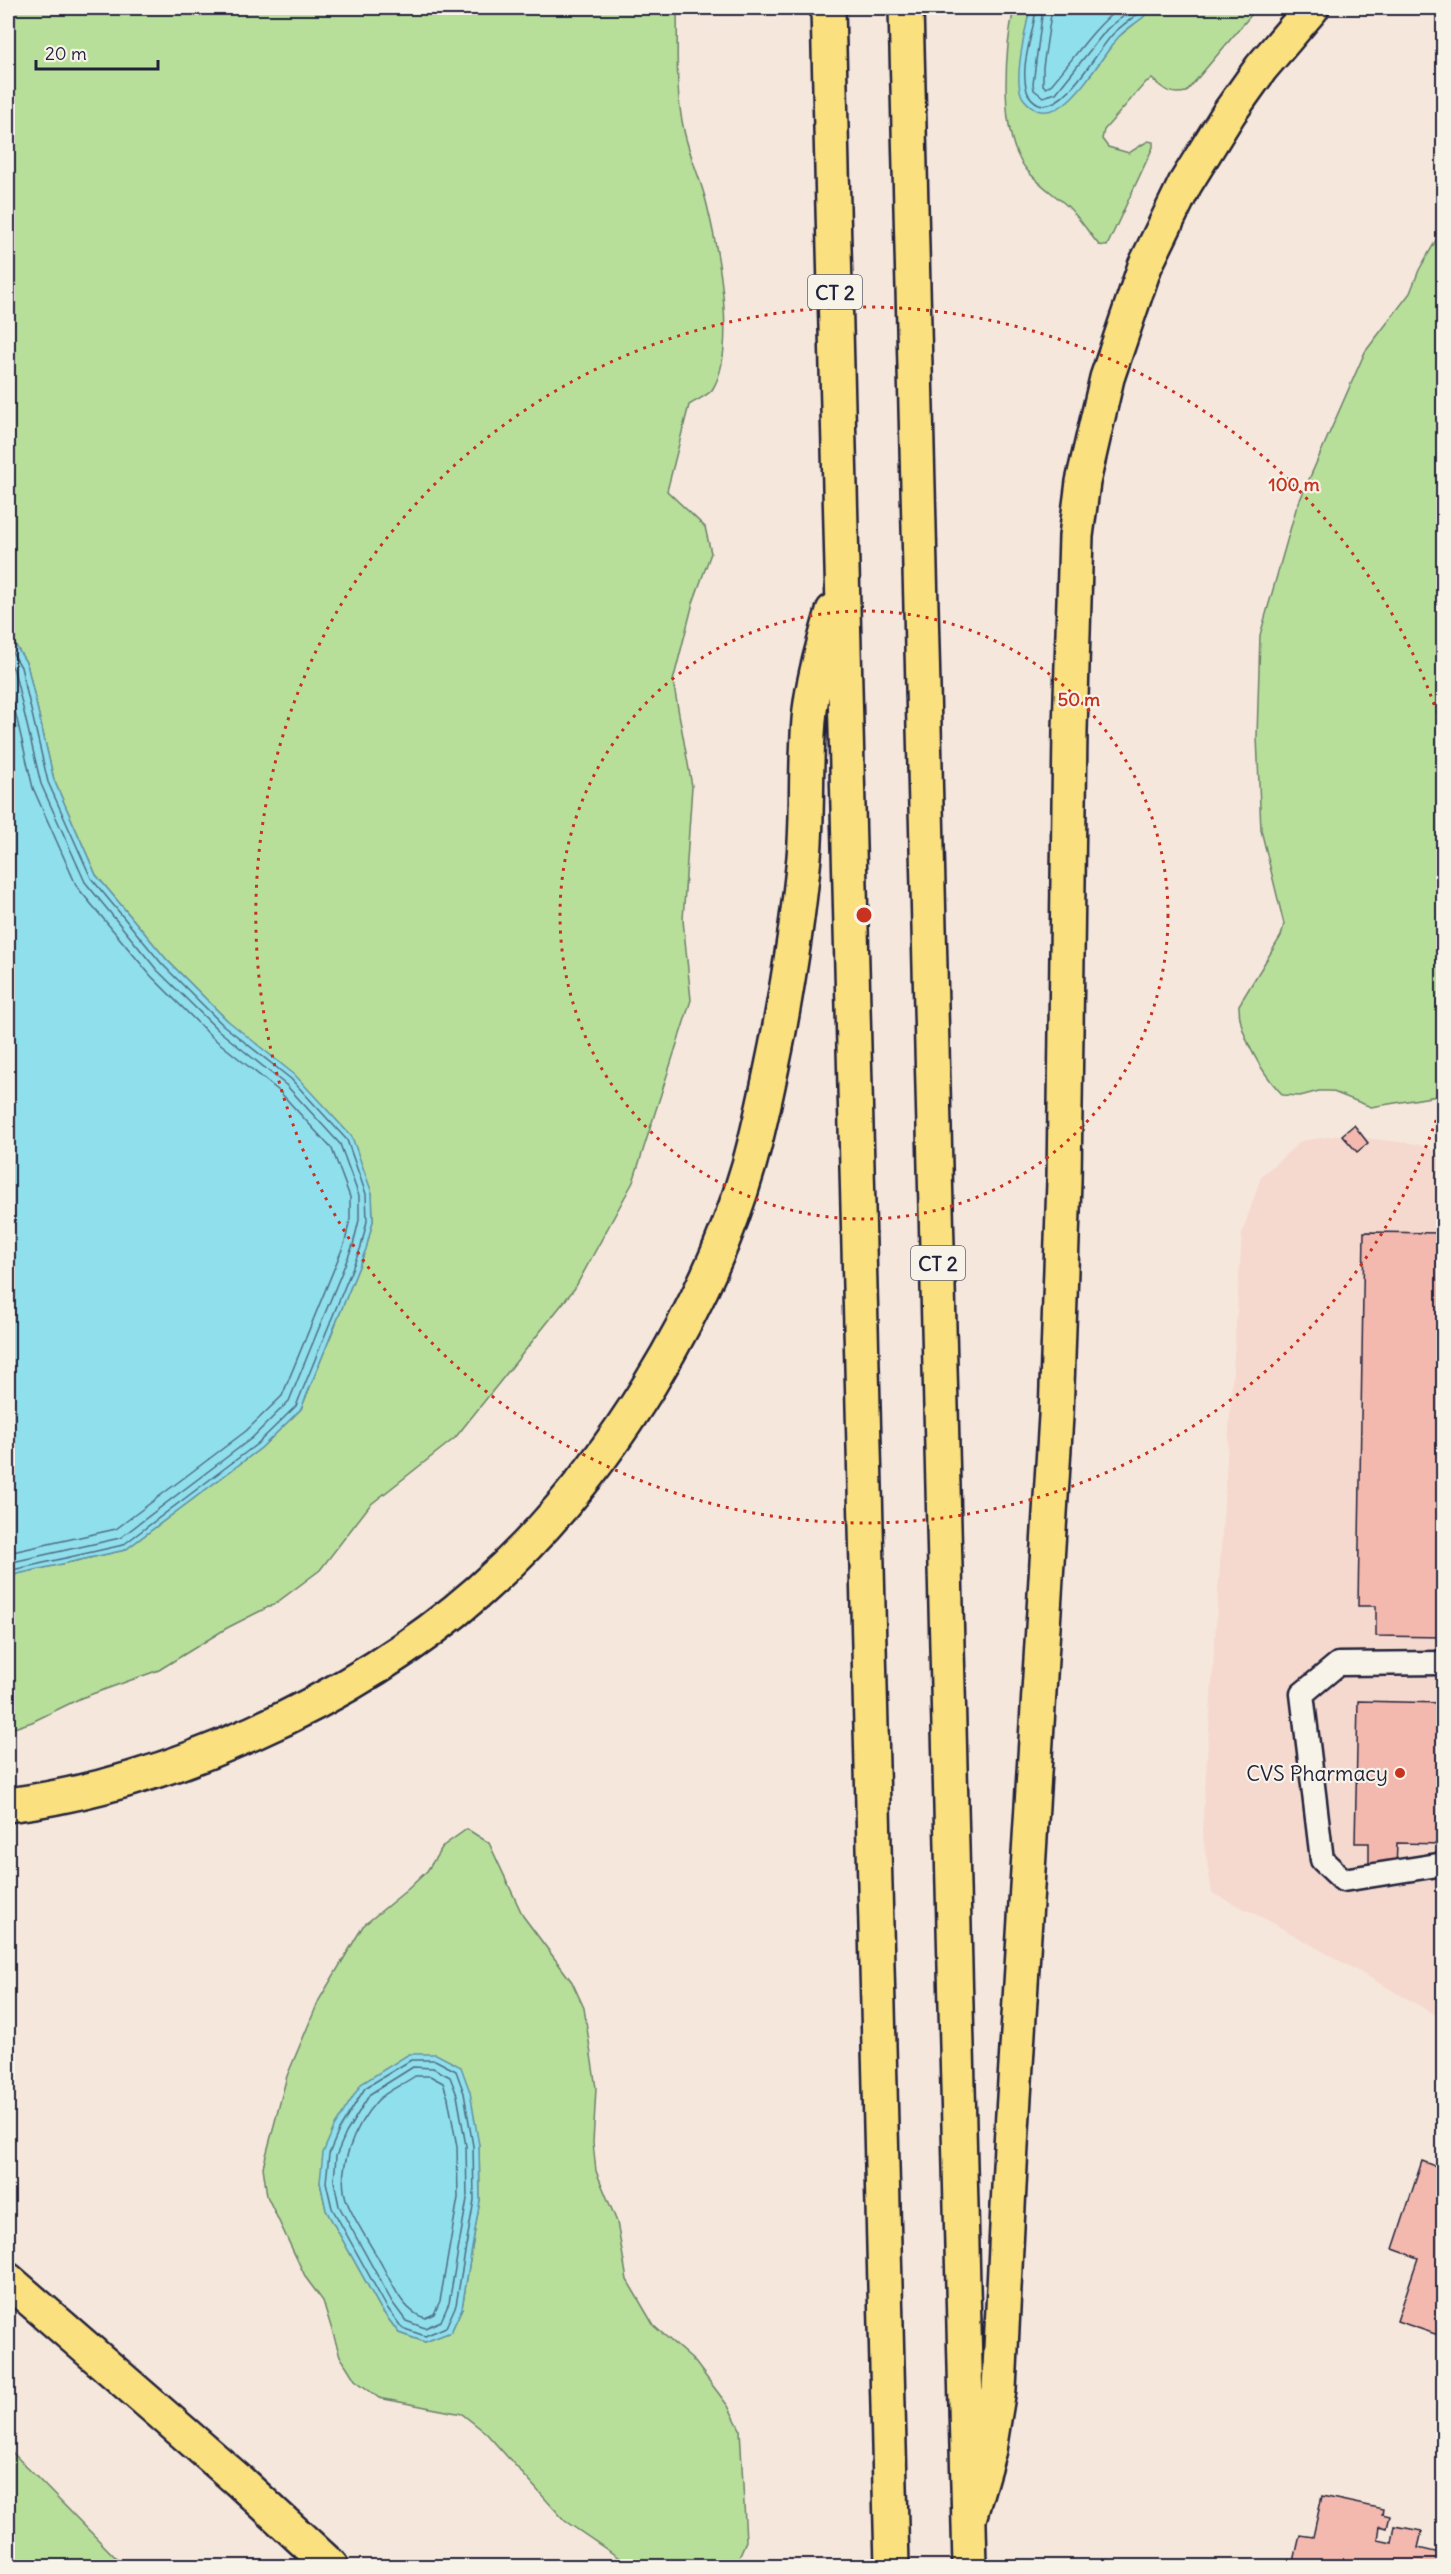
<svg xmlns="http://www.w3.org/2000/svg" width="1451" height="2574" viewBox="0 0 1451 2574" font-family="Delius,sans-serif">
  <rect width="100%" height="100%" fill="#f6e7dc"/>
  <filter id="ink" filterUnits="userSpaceOnUse"><feTurbulence type="fractalNoise" baseFrequency=".0167" numOctaves="2"/><feDisplacementMap in="SourceGraphic" scale="12" xChannelSelector="R" yChannelSelector="G"/><feConvolveMatrix kernelMatrix="1 2 1 2 8 2 1 2 1" color-interpolation-filters="sRGB"/></filter>
  <g filter="url(#ink)">
    <path fill="#f5d9ce" d="M1340 1135 1417 1144 1444 1154 1443 2019 1267 1920 1212 1893 1202 1832 1242 1233 1261 1176 1301 1141Z"/>
    <path fill="#b7df9a" stroke="#6c806a" stroke-width="1.5" fill-rule="evenodd" d="M8 8H677C678 47 675 88 683 126 688 153 701 179 707 205 718 250 738 350 712 390 707 396 695 401 689 405L667 491 705 527 711 553 693 603 673 681 692 786 683 920 691 1000 633 1182 575 1288 455 1438 370 1505 320 1570 276 1603 227 1628 159 1670 81 1698 32 1722 8 1730V1578L17 1574 125 1550 261 1448 301 1409 366 1249 373 1221 372 1193 227 1020 167 960 96 875 54 780 27 664 8 633Z
      M1014 8H1030L1020 65V84L1064 104 1092 73 1117 38 1154 8H1257L1186 92C1170 96 1164 89 1152 79L1146 82 1104 130 1102 139 1108 147 1129 153 1148 141 1153 142V147L1107 246 1099 245C1088 232 1077 214 1064 203 1051 192 1037 183 1026 169 998 135 1005 49 1014 8Z
      M1443 228V1095L1371 1107 1331 1091H1319L1300 1096 1283 1095C1263 1075 1238 1034 1239 1005L1281 936 1284 924 1261 830 1257 737 1260 635 1296 509 1365 352 1410 293 1419 270Z
      M467 1829 489 1843 523 1916 572 1982 584 2008 596 2088 593 2143 596 2171 617 2222 627 2280 654 2326 695 2362 728 2406 740 2429 746 2541 735 2566H631L565 2521 486 2433 462 2414 379 2398 355 2380 340 2356 323 2301 306 2278 267 2196 263 2167 287 2076 319 2000 363 1926 407 1890 427 1871 443 1846ZM479 2145 480 2200 462 2308 451 2332 425 2342 399 2333 381 2309 326 2210 320 2182Z
      M8 2448 124 2566H8Z"/>
    <path fill="#90dfed" stroke="#6493a6" stroke-width="1.5" d="M1030 8H1154C1143 20 1126 27 1116 40 1099 61 1085 88 1063 105 1056 110 1045 113 1037 110 1031 107 1023 100 1021 94 1014 73 1026 29 1030 8Z
      M8 633 27 664 54 780 96 875 167 960 227 1020 295 1075 352 1137 372 1193 373 1221 366 1249 301 1409 261 1448 125 1550 17 1574 8 1578Z
      M409 2054H436L461 2067 470 2092 479 2145 480 2200 462 2308 451 2332 425 2342 399 2333 381 2309 326 2210 320 2182 323 2153 334 2127 361 2084Z"/>
    <g fill="none" stroke-linecap="round" stroke-linejoin="round">
      <path stroke="#4e6e82" stroke-width="1.5" d="M1036 8C1034 33 1019 65 1027 91 1028 96 1034 102 1039 104 1065 113 1097 50 1113 34 1123 24 1135 16 1146 8
        M1043 8 1033 84 1034 90 1043 97 1056 93 1107 29 1134 8
        M1052 8 1043 67V85L1046 88 1050 86C1073 60 1092 29 1119 8
        M8 645 21 667 48 782 91 878 162 964 223 1025 291 1079 347 1140 366 1194 367 1221 361 1247 296 1406 257 1444 123 1545 8 1571
        M8 659 14 670 41 784 85 882 157 970 218 1030 286 1085 340 1144 359 1196V1220L353 1245 289 1401 252 1438 120 1538 8 1563
        M8 681 33 788 77 887 151 976 212 1037 279 1091 332 1149 350 1197V1219L345 1242 282 1396 246 1431 116 1529 8 1553
        M411 2060H435L456 2071 464 2093 473 2146 474 2200 456 2305 446 2327 425 2336 402 2328 386 2306 332 2208 326 2182 329 2154 339 2130 365 2088Z
        M413 2067 433 2068 450 2077 457 2095 466 2146 467 2199 449 2303 441 2321 425 2328 406 2321 392 2302 339 2206 334 2181 336 2156 346 2133 370 2094Z
        M415 2076H430L443 2083 448 2098 457 2147 458 2198 440 2301 434 2314 425 2318C403 2312 393 2285 383 2267 372 2246 356 2224 347 2202 335 2170 355 2125 377 2101 386 2091 404 2084 415 2076Z"/>
    </g>
    <path fill="#f4b9ae" stroke="#22223b" stroke-width="1.5" d="M1354 1125 1368 1143 1357 1152 1342 1135Z
      M1364 1232 1444 1233V1637L1376 1636V1606H1358Z
      M1358 1701 1444 1703V1844L1397 1843 1396 1870 1369 1869V1843H1355Z
      M1422 2161 1444 2169V2337L1397 2321 1418 2258 1393 2249Z
      M1322 2496 1383 2509 1382 2514 1390 2516 1387 2528 1380 2526 1378 2540 1392 2543 1395 2526 1422 2531 1418 2548 1444 2554V2566H1293L1300 2535 1313 2537Z"/>
    <g fill="none" stroke-linecap="round" stroke-linejoin="round">
      <defs>
        <path id="lane" d="M1444 1663 1338 1664 1302 1694 1322 1860 1343 1880 1444 1864"/>
        <path id="highway" d="M828 8 892 2566
          M906 8 970 2566
          M8 1805C93 1794 175 1768 253 1733 428 1655 550 1547 650 1384 692 1315 727 1242 749 1165 760 1126 768 1086 776 1047 788 984 798 921 804 857 808 811 805 766 809 720 812 683 823 647 833 611
          M8 2280 238 2480 331 2566
          M969 2519 989 2450 999 2389 1011 2146 1056 1416 1064 1181 1070 730 1076 536 1083 482 1107 378 1145 266 1185 184 1229 113 1261 68 1312 8"/>
      </defs>
      <use href="#lane" stroke="#22223b" stroke-width="27"/>
      <use href="#highway" stroke="#22223b" stroke-width="38"/>
      <use href="#lane" stroke="#f7f3e8" stroke-width="22"/>
      <use href="#highway" stroke="#fbe080" stroke-width="33"/>
    </g>
  </g>
  <g fill="none" stroke="#c8321e" stroke-width="3" stroke-dasharray="3 6">
    <circle cx="864" cy="915" r="304"/>
    <path d="M1442 1103A608 608 0 1 1 1442 727"/>
  </g>
  <circle fill="#c8321e" stroke="#f7f3e8" stroke-width="2" cx="1400" cy="1773" r="6"/>
  <g text-anchor="middle" dominant-baseline="central" stroke-width="4.5" stroke-linejoin="round" paint-order="stroke">
    <g fill="#f7f3e8" stroke="#62616f" stroke-width="1.5">
      <rect x="808" y="275" width="54" height="34" rx="4.5"/>
      <rect x="911" y="1246" width="54" height="34" rx="4.5"/>
    </g>
    <g font-size="20" font-weight="bold" fill="#22223b">
      <text x="835" y="292">CT 2</text>
      <text x="938" y="1263">CT 2</text>
    </g>
    <g font-size="21" fill="#22223b" stroke="#f7f3e8" text-anchor="end">
      <text x="1388" y="1773">CVS Pharmacy</text>
    </g>
  </g>
  <circle cx="864" cy="915" r="9" fill="#c8321e" stroke="#f7f3e8" stroke-width="3"/>
  <g font-size="18" text-anchor="middle" font-weight="bold" fill="#c8321e" stroke="#f7f3e8" stroke-width="4.5" stroke-linejoin="round" paint-order="stroke">
    <text x="1294" y="491">100 m</text>
    <text x="1079" y="706">50 m</text>
  </g>
  <rect width="1451" height="2574" fill="none" stroke="#f7f3e8" stroke-width="30"/>
  <rect x="15" y="15" width="1421" height="2544" fill="none" stroke="#22223b" stroke-width="2" filter="url(#ink)"/>
  <path d="M36 60v9h122v-9" fill="none" stroke="#22223b" stroke-width="3"/>
  <text x="45" y="60" font-size="18" fill="#22223b" stroke="#f7f3e8" stroke-width="4.5" paint-order="stroke">20 m</text>
</svg>
